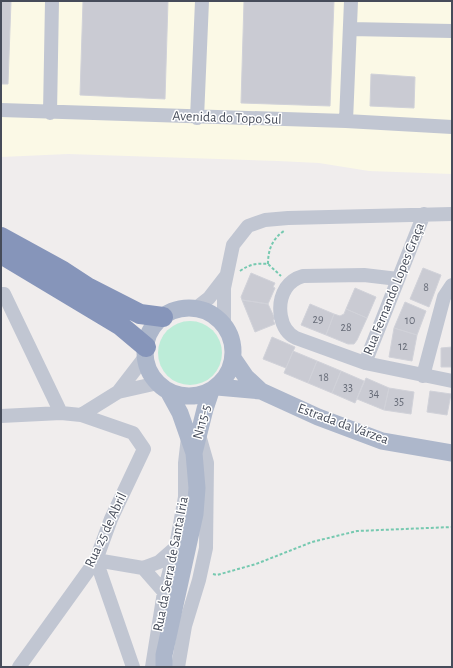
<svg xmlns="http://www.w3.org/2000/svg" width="453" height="668" viewBox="0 0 453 668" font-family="'Alegreya Sans',sans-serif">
  <rect width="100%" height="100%" fill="#f0eded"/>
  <path fill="#fbf9e6" d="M1 1H452V174L369 171 319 163 278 161 68 154 1 157Z"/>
  <path fill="#bcecd8" d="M158 353a32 32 0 1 1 64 0a32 32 0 1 1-64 0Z"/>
  <path fill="#cacbd3" stroke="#d1d2d9" d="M1 1H11L8 84H1Z
    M83 1H168L165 99 80 95Z
    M244 1H334L330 106 241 103Z
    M371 74 415 77 414 108 370 106Z
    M423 268 441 275 429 307 410 299Z
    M251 273 275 283 273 287 275 288 268 304 242 300 241 297Z
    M355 288 376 297 367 318 346 309Z
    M242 300 268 304 275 319 273 320 275 324 255 332Z
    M405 302 426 311 417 335 394 328Z
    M310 304 334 314 326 335 301 325Z
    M346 309 367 318 357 340 354 344H348L326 335 334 314 340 316 344 314Z
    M394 328 417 335 412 361 389 357Z
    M272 337 295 347 286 368 263 359Z
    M452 347V367H441V348Z
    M293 351 317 361 308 383 284 373Z
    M317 361 341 371 332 393 308 383Z
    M341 371 364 381 355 403 332 393Z
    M366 378 389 388 384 410 357 399Z
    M389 388 414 392 411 414 384 410Z
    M430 391 451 394 447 415 427 412Z"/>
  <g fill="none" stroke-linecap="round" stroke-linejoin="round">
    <path stroke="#76c9b0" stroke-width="2" stroke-dasharray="3 2" stroke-linecap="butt" d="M268 264C268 250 272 239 284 231
      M240 271C250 264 257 263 268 264L281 276
      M213 574 217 575 256 564 312 542 357 531 452 527"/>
    <path stroke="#c1c6d2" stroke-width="14" d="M350 29 452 31
      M1 110 346 121 452 127
      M50 113 52 1
      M197 118 202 1
      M346 121 351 1
      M398 279 364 275 303 276C296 278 290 282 286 288 276 304 279 330 296 338L365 363 452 381
      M1 294H4L61 413
      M195 309 209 298 226 276
      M224 325V288L233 245 248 226 265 220 288 218 452 214
      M365 363 424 214
      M423 376 444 297 452 285
      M118 392 145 357
      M81 415 118 392 158 383
      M1 416 61 413 81 415 133 433 144 449 111 519 96 560 19 667
      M96 560 133 667
      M96 560 143 568 164 592
      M143 568 159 562 175 548
      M152 667 164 592 176 546 185 497V463L188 437
      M178 667 185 626 199 580 206 548 207 463 199 435"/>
    <path stroke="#adb7cb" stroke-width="17" d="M145 352a44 44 0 1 1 88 0a44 44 0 1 1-88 0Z
      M233 358 246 377 261 391 318 417 382 441 452 453
      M217 387 261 391
      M194 453 205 409 211 391
      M164 667V655L195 514 197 488 194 453 180 413 168 391"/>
    <path stroke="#8695ba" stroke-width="20" d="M1 237 63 271 89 288 140 314 163 317
      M1 254 121 326 146 347"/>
  </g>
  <g text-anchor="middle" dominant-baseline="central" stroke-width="3" stroke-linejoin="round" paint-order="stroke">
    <g font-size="12" fill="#676c78">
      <text x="426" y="287">8</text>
      <text x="318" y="319">29</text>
      <text x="410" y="320">10</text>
      <text x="346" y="327">28</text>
      <text x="403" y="346">12</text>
      <text x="324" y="377">18</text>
      <text x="348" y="387">33</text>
      <text x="374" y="393">34</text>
      <text x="399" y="401">35</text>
    </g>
    <g font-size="14" fill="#464c5a" stroke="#fff">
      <text transform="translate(227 118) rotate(2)">Avenida do Topo Sul</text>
      <text transform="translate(394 289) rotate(-68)">Rua Fernando Lopes Graça</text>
      <text transform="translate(202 422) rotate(-75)">N115-5</text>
      <text transform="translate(343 424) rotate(20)">Estrada da Várzea</text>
      <text transform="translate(106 530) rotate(-65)">Rua 25 de Abril</text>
      <text transform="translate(171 564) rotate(-79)">Rua da Serra de Santa Iria</text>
    </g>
  </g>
  <rect width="453" height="668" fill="none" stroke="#464c5a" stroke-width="4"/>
</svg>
